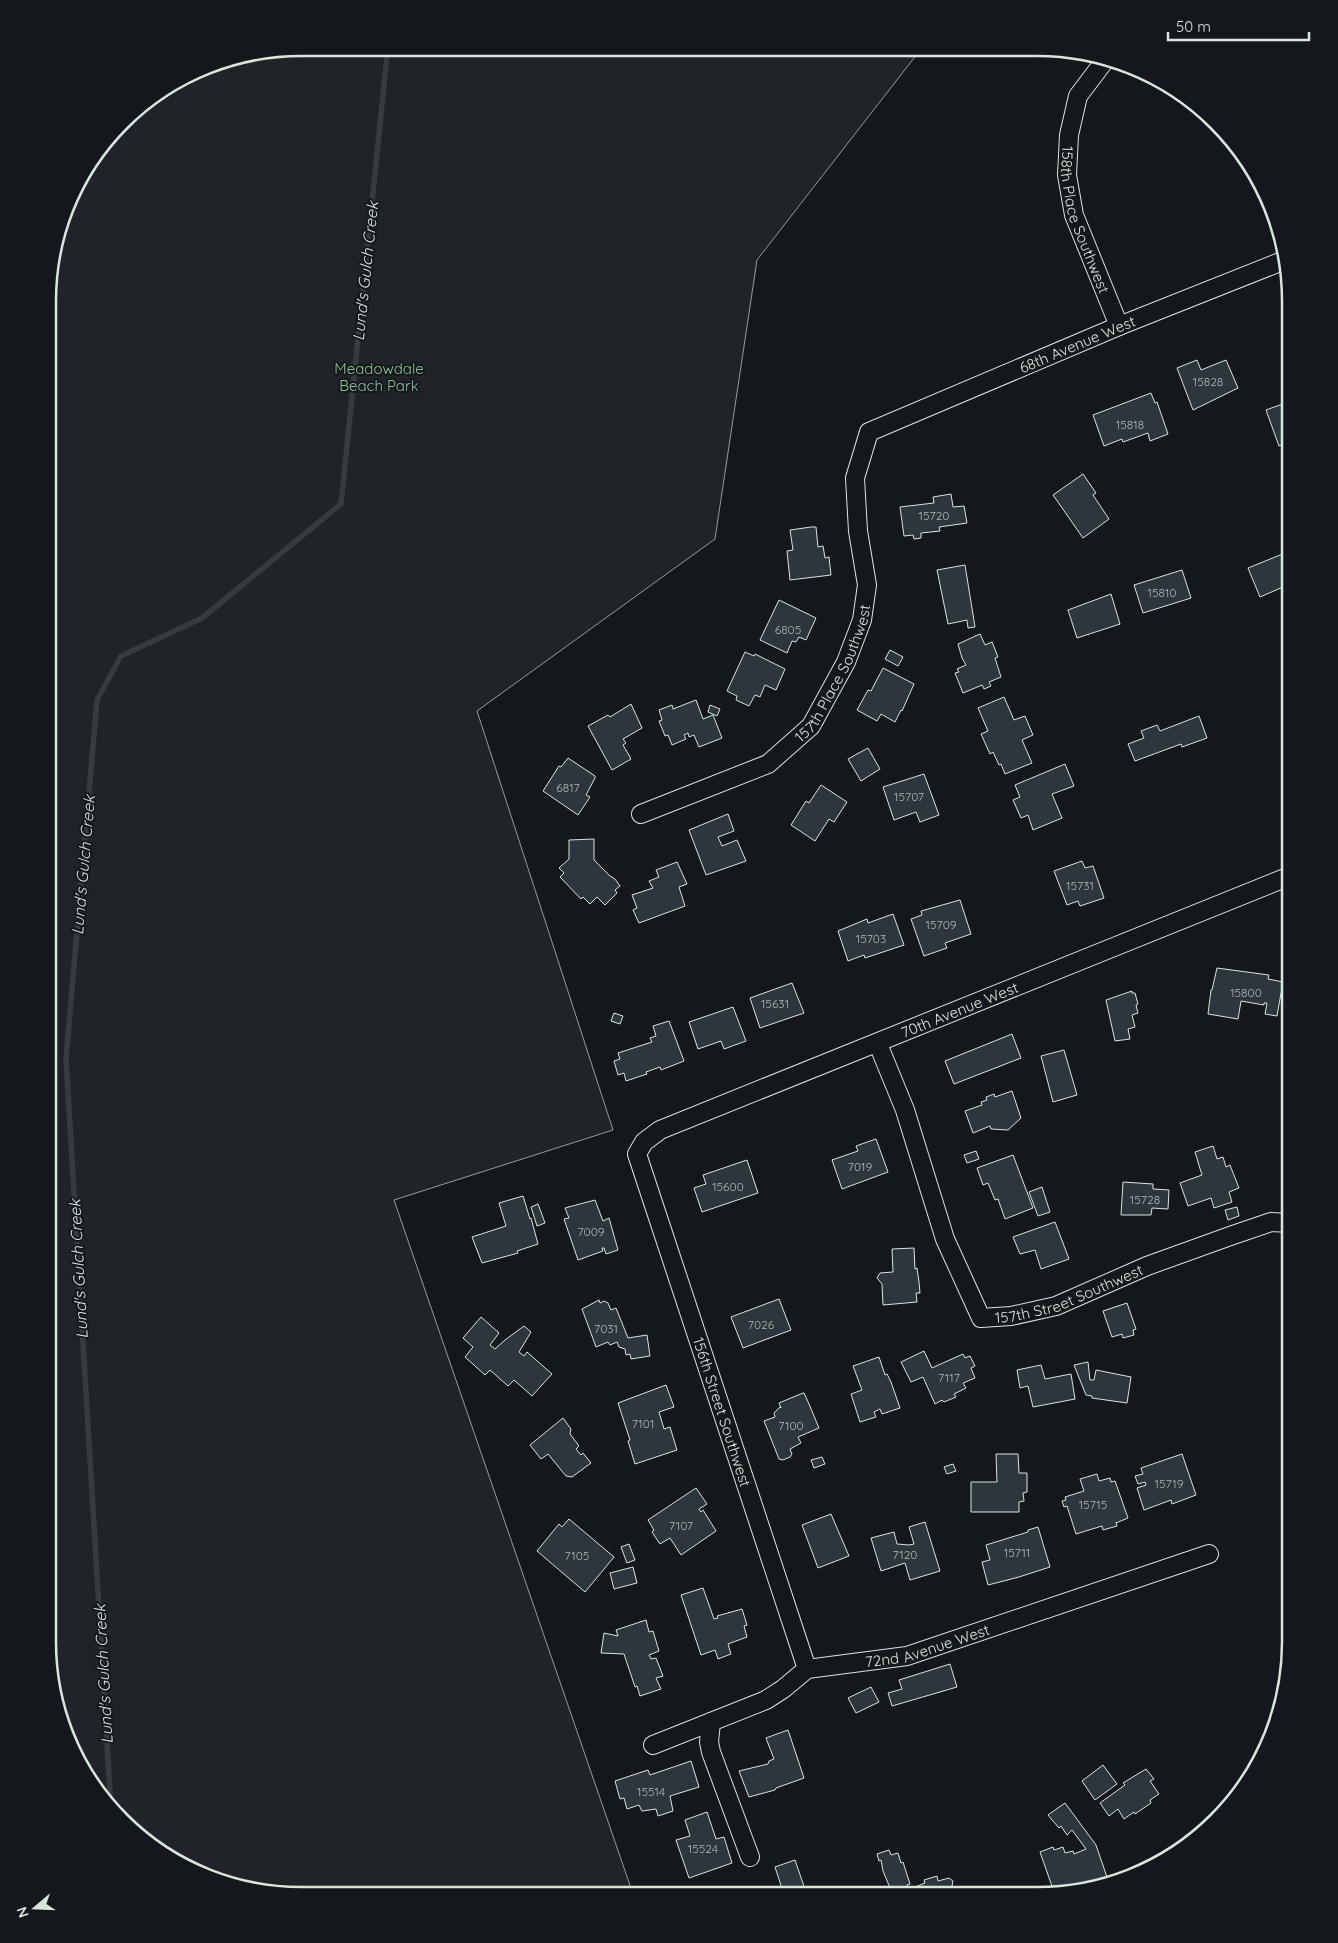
<svg xmlns="http://www.w3.org/2000/svg" width="1338" height="1943" viewBox="0 0 1338 1943" font-family="Quicksand,sans-serif">
  <rect width="100%" height="100%" fill="#14181c"/>
  <path fill="#202428" stroke="#939e99" d="M301 48 921 49 757 260 715 539 477 711 613 1130 394 1200 633 1894 269 1893 204 1876 160 1853 110 1809 74 1754 52 1691 48 1642 50 268 81 175 134 110 219 61Z"/>
  <g fill="none" stroke-linecap="round" stroke-linejoin="round">
    <path stroke="#363b3e" stroke-width="5.5" d="M111 1809 66 1059 97 700 121 656 202 618 341 504 387 56 391 48"/>
  </g>
  <path fill="#2c363c" stroke="#d8e6dc" d="M1197 360 1201 370 1226 360 1238 388 1193 410 1177 368Z
    M1151 393 1155 403 1157 402 1168 434 1150 441 1148 433 1123 442 1122 439 1104 446 1093 415Z
    M1288 402H1290V437L1287 438 1289 442 1279 446 1266 410Z
    M1083 474 1096 493 1093 495 1109 519 1083 538 1053 495Z
    M951 494 953 507 964 506 967 523 939 527 940 531 921 533V538L914 539 913 535 904 536 900 507 934 503 933 497Z
    M811 527H816L818 547 823 546 825 558 829 557 831 575 790 580 787 551 793 550 790 530Z
    M1290 551V584L1260 597 1248 568Z
    M965 565 975 627 968 628 967 620 948 624 937 570Z
    M1182 570 1191 598 1143 613 1134 585Z
    M1111 594 1120 624 1077 638 1068 610Z
    M779 600 816 618 806 640 799 637 796 642 792 641 787 653 760 640Z
    M980 634 985 645 992 642 998 657 995 658 1001 677 989 682 991 686 984 689 982 685 963 693 955 673 959 672 957 669 966 665 962 658 958 644Z
    M890 650 903 657 898 666 885 659Z
    M745 652 754 656 755 654 785 669 776 690 765 685 760 697 755 695 749 706 736 700 737 696 727 691Z
    M883 668 914 684 902 711 901 710 895 722 881 714 877 721 857 710 868 690 871 691Z
    M1004 697 1014 720 1025 716 1033 735 1022 740 1032 763 1005 774 1001 764 999 765 993 752 990 754 981 734 988 731 978 708Z
    M696 700 703 719 713 715 722 738 699 747 694 735 689 737 688 733 684 735 686 739 672 745 668 735 665 736 659 721 662 720 659 710 672 705 673 709Z
    M631 704 642 728 623 739 626 743 623 745 631 759 612 770 588 726 608 715 610 717Z
    M710 705 720 709 717 716 708 712Z
    M1199 716 1207 738 1182 747 1181 744 1135 761 1128 744 1144 738 1141 731 1157 725 1160 731Z
    M868 748 880 769 861 781 848 759Z
    M568 758 595 776V778L586 795 590 797 578 815 543 791 559 766 561 767Z
    M1065 764 1074 786 1052 794 1062 818 1033 830 1028 815 1021 818 1013 800 1020 797 1015 785Z
    M924 774 939 815 920 822 916 812 894 820 883 787Z
    M821 785 847 802 834 822 829 819 815 841 791 825 806 801 809 803Z
    M728 814 734 831 718 837 722 846 737 840 746 861 706 875 689 830Z
    M594 839V860L610 876 615 879 620 886 615 890 617 893 605 905 597 897 590 904 583 897 581 899 560 877 564 873 559 868 569 859V840Z
    M1082 861 1085 868 1093 866 1104 898 1080 906 1078 901 1067 905 1054 871Z
    M677 862 687 884 679 887 685 906 639 923 633 910 637 908 632 895 653 888 649 881 659 877 656 870Z
    M960 900 971 934 945 943 947 948 924 956 911 919 922 915 921 911Z
    M893 914 904 945 865 958 864 955 848 961 838 931 867 919 868 923Z
    M1217 968 1269 975 1268 979 1283 982 1277 1016 1265 1014 1267 1003H1264V1005L1241 1001 1238 1019 1208 1014 1211 990H1212Z
    M792 983 804 1013 760 1028 750 998Z
    M1132 991V993H1135L1138 1004 1136 1005 1138 1013 1132 1015 1135 1027 1128 1029 1130 1039 1115 1041 1106 1000Z
    M733 1007 746 1041 724 1049 721 1041 698 1049 689 1022Z
    M614 1013 623 1016 620 1024 611 1021Z
    M669 1021 684 1061 661 1070 660 1067 646 1072 647 1074 626 1081 624 1073 618 1075 614 1061 620 1059 618 1053 652 1042 650 1038 656 1036 653 1026Z
    M1012 1034 1021 1058 954 1084 945 1061Z
    M1064 1050 1077 1095 1053 1102 1041 1056Z
    M1012 1091 1021 1118 1008 1130 991 1129 990 1126 973 1133 965 1111 982 1105 981 1102 987 1100 986 1097 994 1094 995 1097Z
    M876 1139 888 1172 842 1189 832 1160 858 1151 856 1146Z
    M1213 1146 1217 1159 1223 1157 1226 1167 1230 1165 1239 1188 1229 1192 1232 1202 1214 1208 1211 1198 1188 1206 1180 1183 1202 1175 1195 1152Z
    M976 1151 979 1159 967 1163 964 1155Z
    M1013 1155 1033 1208 1005 1219 998 1199 995 1200 988 1183 983 1185 977 1168Z
    M747 1160 758 1193 702 1212 694 1188 706 1184 703 1175Z
    M1123 1182 1153 1184V1189L1169 1190 1168 1209 1152 1208 1151 1215H1121Z
    M1042 1187 1050 1212 1038 1216 1029 1192Z
    M523 1196 530 1219 531 1218 538 1244 517 1251 518 1253 482 1263 472 1237 506 1226 499 1203Z
    M595 1200 603 1221 609 1218 618 1250 606 1254 604 1248H602L603 1251 578 1260 564 1219 569 1218 565 1208Z
    M538 1204 545 1223 537 1226 531 1207Z
    M1237 1207 1239 1216 1228 1220 1225 1210Z
    M1055 1222 1069 1259 1041 1269 1035 1250 1020 1254 1013 1237Z
    M914 1248 915 1269 917 1268 919 1282 920 1293H916L917 1302 883 1305 882 1284 877 1278 880 1273 893 1272 892 1249Z
    M779 1299 791 1330 743 1348 731 1317Z
    M599 1300 600 1303 604 1301 608 1303 611 1310 616 1308 628 1338 647 1335 650 1356 631 1359 630 1354 626 1355 625 1349 619 1347 617 1342 610 1345 608 1342 596 1347 582 1309Z
    M1127 1303 1136 1329 1133 1330 1134 1335 1123 1338 1122 1334 1112 1337 1103 1311Z
    M481 1317 499 1333 490 1345 495 1349 505 1340 524 1326 531 1332 519 1352 524 1356 527 1352 552 1374 532 1396 514 1380 508 1386 490 1370 485 1375 465 1357 473 1347 463 1338Z
    M924 1351 932 1368 963 1354 965 1358 970 1356 975 1366 971 1368 975 1378 963 1383 966 1388 954 1394 956 1397 944 1402 942 1400 935 1404 923 1377 911 1382 901 1362Z
    M879 1357 885 1375 887 1374 891 1382 900 1408 882 1414 880 1409 874 1412 876 1417 860 1422 851 1394 862 1390 853 1366Z
    M1088 1362 1090 1380H1094L1096 1370 1131 1377 1127 1403 1092 1398V1396L1086 1395 1074 1365Z
    M1041 1365 1045 1379 1071 1374 1075 1399 1033 1407 1028 1386 1020 1388 1017 1370Z
    M666 1385 674 1407 659 1412 664 1429 670 1427 677 1450 635 1464 628 1441 630 1440 618 1403Z
    M803 1393H804L809 1404 819 1428 798 1437 801 1443 790 1449 792 1454 790 1457 783 1460 779 1459 764 1421 775 1417 774 1413 780 1407 781 1408 779 1403Z
    M563 1418 571 1429 570 1434 579 1446 576 1449 581 1455 583 1453 591 1463 572 1477 566 1476 548 1454 541 1459 530 1445Z
    M996 1454H1018L1019 1473H1027V1492L1023 1493 1024 1501 1019 1502V1512H971V1482H997Z
    M1182 1454 1196 1495 1172 1504 1171 1500 1144 1510 1137 1488 1146 1485 1145 1482 1138 1484 1135 1476 1143 1474 1141 1468Z
    M822 1457 825 1464 814 1468 811 1460Z
    M953 1464 956 1471 947 1474 944 1467Z
    M1097 1474 1099 1481 1110 1478 1111 1482 1115 1481 1128 1518 1116 1523V1522L1117 1526 1103 1530 1102 1526 1076 1534 1067 1506 1064 1507 1062 1501 1066 1500 1065 1497 1084 1491 1080 1479Z
    M696 1488 707 1504 699 1509 701 1512 703 1510 716 1531 681 1555 670 1538 660 1544 652 1532 654 1530 648 1520Z
    M831 1514 849 1556 818 1568 802 1525Z
    M569 1519 614 1557 585 1592 537 1551 559 1524 562 1527Z
    M925 1522 940 1571 910 1580 905 1563 881 1571 871 1538 894 1532 897 1544 909 1545 914 1544 909 1527Z
    M1038 1527 1050 1567 1019 1577 988 1585 982 1562 990 1560 986 1545 1028 1532V1530Z
    M629 1544 635 1560 627 1563 621 1547Z
    M633 1567 637 1583 614 1589 610 1573Z
    M703 1588 714 1619 718 1618 717 1616 742 1609 747 1625 744 1626 747 1637 728 1644 731 1654 718 1659 715 1650 701 1655 681 1595Z
    M646 1620 649 1632 653 1631 659 1651 649 1655 651 1659 656 1658 663 1676 656 1678 661 1689 640 1696 637 1686 635 1687 624 1654 601 1653 604 1633 618 1636 616 1630Z
    M950 1664 957 1687 892 1706 888 1693 902 1689 899 1680Z
    M871 1687 879 1702 856 1713 848 1698Z
    M788 1730 804 1778 776 1788 775 1790 749 1797 739 1771 768 1764 769 1761 774 1759 766 1738Z
    M691 1761 699 1787 670 1796 673 1811 658 1816 656 1809 642 1811 639 1805 627 1809 624 1798 620 1799 615 1781 648 1770 650 1775Z
    M1103 1765 1117 1784 1095 1800 1082 1781Z
    M1146 1769 1154 1779 1150 1781 1159 1794 1150 1800 1151 1803 1135 1814 1134 1812 1124 1819 1118 1809 1109 1816 1100 1803 1125 1785 1123 1783Z
    M1065 1803 1096 1845 1109 1883 1086 1891H1078L1075 1885 1054 1892 1040 1852 1053 1847 1054 1850 1063 1847 1065 1853 1073 1851 1074 1854 1086 1849 1072 1830 1067 1835 1061 1826 1059 1828 1048 1815Z
    M707 1812 716 1839 724 1837 732 1863 689 1878 676 1840 690 1836 685 1820Z
    M889 1850 891 1855 898 1853 901 1863 903 1862 910 1884 907 1885 908 1890 925 1883 924 1880 937 1876 938 1881 949 1878 953 1881 952 1886 956 1891 955 1895H893L883 1871 881 1860 879 1861 877 1854Z
    M795 1860 807 1895H784L775 1867Z"/>
  <g fill="none" stroke-linecap="round" stroke-linejoin="round">
    <defs>
      <g id="street">
        <path id="s1" d="M1106 59 1078 96 1069 135 1067 175 1074 215 1119 326"/>
        <path id="s2" d="M641 814 768 764 811 726 846 662 862 620 867 585 858 531 855 478 869 432 1119 326 1285 260"/>
        <path id="s3" d="M878 1044 905 1110 945 1239 981 1318 1011 1316 1056 1306 1147 1266 1233 1235 1271 1222 1290 1223"/>
        <path id="s4" d="M807 1669 637 1154 644 1142 660 1130 1290 876"/>
        <path d="M711 1722 709 1742 711 1752 750 1857"/>
        <path id="s5" d="M653 1745 766 1700 783 1689 807 1669 907 1656 1209 1554"/>
      </g>
    </defs>
    <use href="#street" stroke="#d8e6dc" stroke-width="20"/>
    <use href="#street" stroke="#14181c" stroke-width="18"/>
  </g>
  <g text-anchor="middle" dominant-baseline="central" stroke-width="4" stroke-linejoin="round" paint-order="stroke">
    <g font-size="12" fill="#adbab4">
      <text x="1208" y="381">15828</text>
      <text x="1130" y="424">15818</text>
      <text x="934" y="515">15720</text>
      <text x="1162" y="592">15810</text>
      <text x="788" y="629">6805</text>
      <text x="568" y="787">6817</text>
      <text x="909" y="796">15707</text>
      <text x="1080" y="885">15731</text>
      <text x="941" y="924">15709</text>
      <text x="871" y="938">15703</text>
      <text x="1246" y="992">15800</text>
      <text x="775" y="1003">15631</text>
      <text x="860" y="1166">7019</text>
      <text x="728" y="1186">15600</text>
      <text x="1145" y="1199">15728</text>
      <text x="591" y="1231">7009</text>
      <text x="761" y="1324">7026</text>
      <text x="606" y="1328">7031</text>
      <text x="949" y="1377">7117</text>
      <text x="643" y="1423">7101</text>
      <text x="791" y="1425">7100</text>
      <text x="1169" y="1483">15719</text>
      <text x="1093" y="1504">15715</text>
      <text x="681" y="1525">7107</text>
      <text x="1017" y="1552">15711</text>
      <text x="905" y="1554">7120</text>
      <text x="577" y="1555">7105</text>
      <text x="651" y="1791">15514</text>
      <text x="703" y="1848">15524</text>
    </g>
    <g font-size="15" fill="#d8e6dc" stroke="#14181c">
      <text stroke="none"><textPath href="#s1" startOffset="174">158th Place Southwest</textPath></text>
      <text stroke="none"><textPath href="#s2" startOffset="729">68th Avenue West</textPath></text>
      <text stroke="none"><textPath href="#s2" startOffset="251">157th Place Southwest</textPath></text>
      <text stroke="none"><textPath href="#s4" startOffset="899">70th Avenue West</textPath></text>
      <text stroke="none"><textPath href="#s3" startOffset="385">157th Street Southwest</textPath></text>
      <text transform="translate(722 1412) rotate(72)">156th Street Southwest</text>
      <text stroke="none"><textPath href="#s5" startOffset="296">72nd Avenue West</textPath></text>
    </g>
    <g font-size="15" fill="#8ac095" stroke="#14181c">
      <text x="379" y="368">Meadowdale<tspan x="379" dy="17">Beach Park</tspan></text>
    </g>
    <g font-size="16" font-style="italic" fill="#d8e6dc" stroke="#14181c">
      <text transform="translate(365 271) rotate(-84)">Lund's Gulch Creek</text>
      <text transform="translate(83 865) rotate(-85)">Lund's Gulch Creek</text>
      <text transform="translate(78 1269) rotate(-93)">Lund's Gulch Creek</text>
      <text transform="translate(103 1674) rotate(-93)">Lund's Gulch Creek</text>
    </g>
  </g>
  <path d="M0 0H1338V1943H0ZM301 56H1037A245 245 0 0 1 1282 301V1642A245 245 0 0 1 1037 1887H301A245 245 0 0 1 56 1642V301A245 245 0 0 1 301 56Z" fill="#14181c" fill-rule="evenodd"/>
  <path fill="none" stroke="#d8e6dc" stroke-width="2.5" d="M301 56H1037A245 245 0 0 1 1282 301V1642A245 245 0 0 1 1037 1887H301A245 245 0 0 1 56 1642V301A245 245 0 0 1 301 56Z"/>
  <g transform="translate(35 1908) rotate(251)" stroke="#14181c" stroke-width="4" paint-order="stroke">
  <path d="M0-4L9 19L0 12L-9 19Z" fill="#d8e6dc"/>
  <text y="-8" font-size="14" font-weight="bold" text-anchor="middle" fill="#d8e6dc">N</text>
  </g>
  <path d="M1168 32v8h141v-8" fill="none" stroke="#d8e6dc" stroke-width="2.5"/>
  <text x="1176" y="32" font-size="15" fill="#d8e6dc" stroke="#14181c" stroke-width="4" paint-order="stroke">50 m</text>
</svg>
